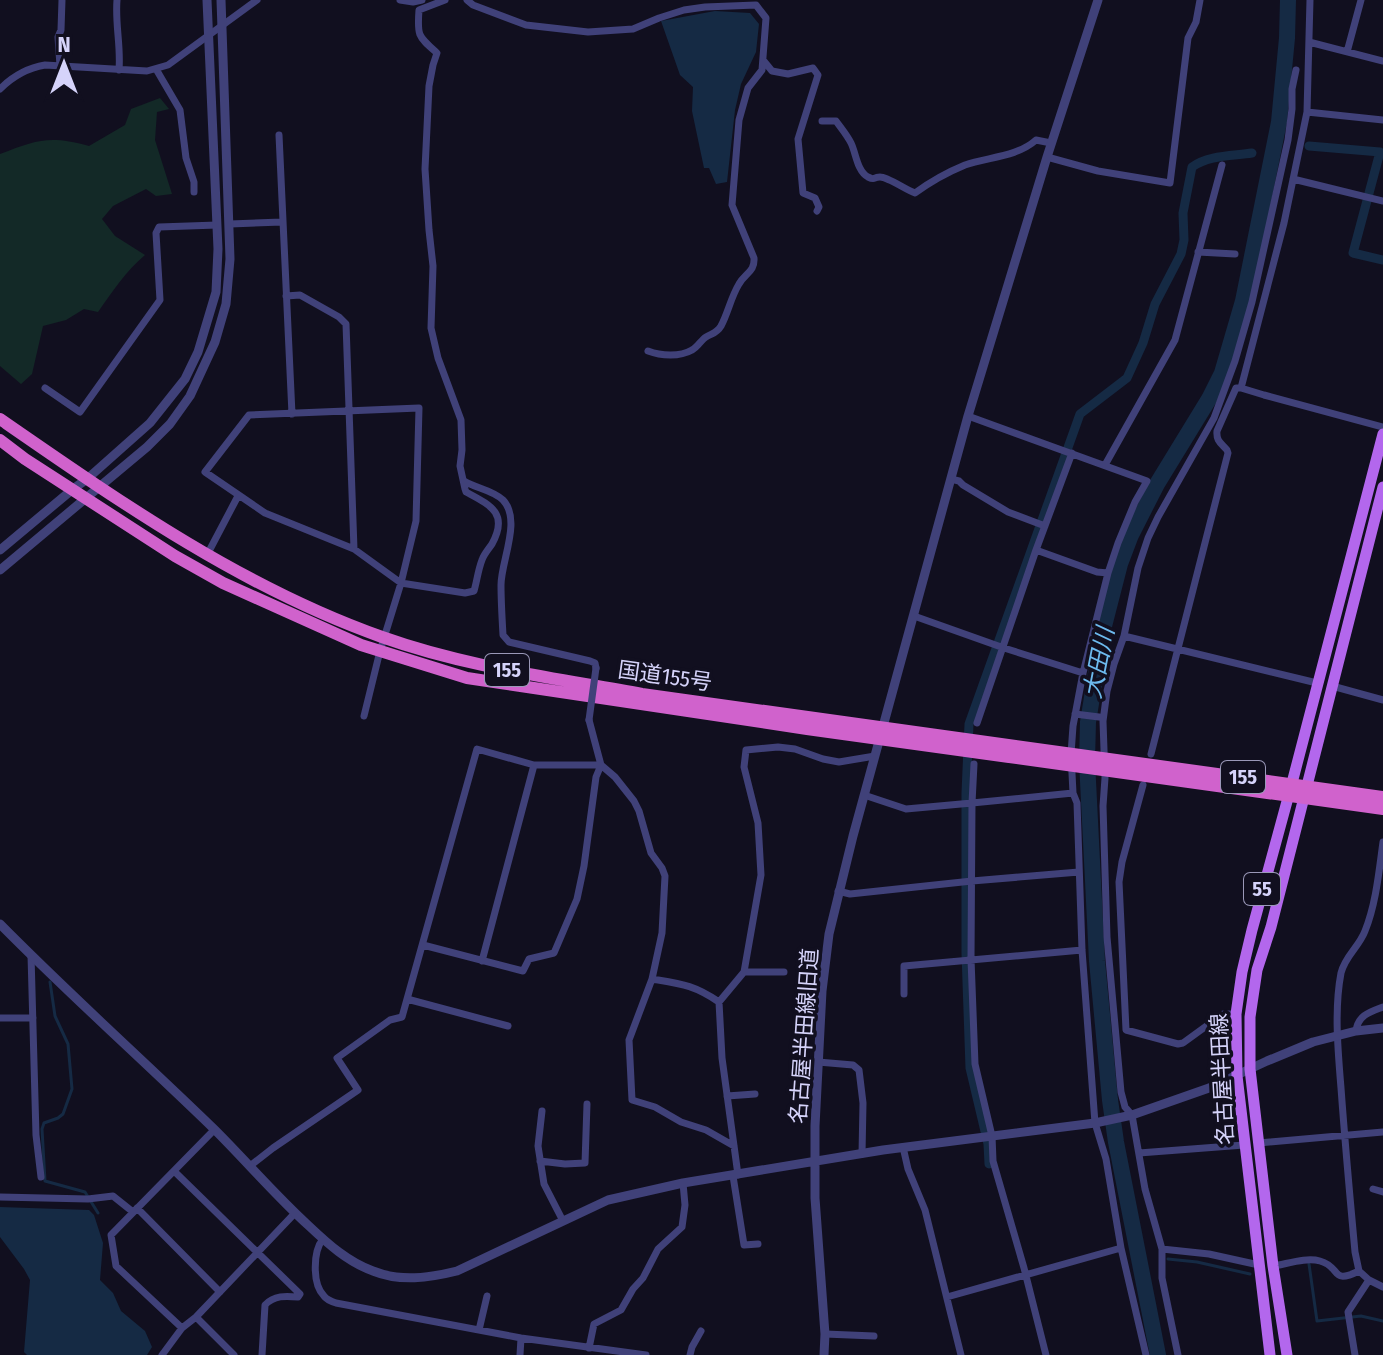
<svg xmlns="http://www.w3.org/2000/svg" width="1383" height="1355" viewBox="0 0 1383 1355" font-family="'Fira Sans Condensed','Noto Sans JP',sans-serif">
  <rect width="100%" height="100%" fill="#110f1f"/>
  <path fill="#132927" d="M160 98 169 109 157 112 155 140 172 194 156 196 146 189 113 206 102 219 115 236 145 255C126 271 112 292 98 312L84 309 66 320 43 326 32 374 21 384 0 366V154C37 140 49 135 89 146L125 125 131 109Z"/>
  <path fill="#152a44" d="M715 11 750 13 759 24 756 52 741 84 735 110 727 182 716 184 709 168H704L692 111 693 87 680 75 661 21Z
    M0 1207 89 1210 94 1215 103 1243 100 1280 113 1293 121 1311 145 1331 152 1347 147 1355H27L24 1352 30 1280 24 1269 0 1237Z"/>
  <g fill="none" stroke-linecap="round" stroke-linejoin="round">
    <path stroke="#152a44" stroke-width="3" d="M50 982 55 1016 68 1044 72 1089 63 1114 58 1118 44 1123 42 1129 45 1181 85 1192 98 1213
      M1168 1259 1197 1262 1250 1274
      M1309 1264 1317 1321 1361 1316 1383 1321"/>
    <path stroke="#152a44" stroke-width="9" d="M1309 146 1380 152 1353 253 1383 260
      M989 1164 988 1144 970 1068 966 953V793L969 724 1080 414 1127 378 1143 343 1155 304 1181 254 1184 240 1183 213 1192 167C1208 155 1232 156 1252 153"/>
    <path stroke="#152a44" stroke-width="16" d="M1158 1355 1116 1142 1110 1100 1097 961 1087 761 1088 722 1103 630 1120 564 1131 535 1157 484 1209 399 1222 373 1243 301 1279 122 1287 38 1288 0"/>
    <path stroke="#404179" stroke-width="7" d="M117 0C115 24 121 46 119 70
      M400 0 413 2 422 0
      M467 0 473 5 526 25 588 32 633 29 659 18 684 10 705 7 756 5 766 18 762 70 748 88 739 120 732 205 754 258C755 272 745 273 739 284 731 297 728 313 721 326 717 333 713 333 706 337 701 340 698 347 692 350 680 357 661 356 648 351
      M1309 42 1383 61
      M1347 52 1361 0
      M763 60 772 71 788 74 813 68 818 75 798 139 803 193 815 198 819 207 817 211
      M60 66 58 37 61 30 62 0
      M156 69 180 110 186 158 194 182V192
      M0 89C13 76 27 68 45 65L147 71 168 65 257 0
      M1307 112 1383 120
      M822 121H836C841 128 847 135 851 143 856 153 857 171 868 177 876 181 872 177 880 177 888 177 906 190 915 193 930 182 948 172 965 165 988 157 1017 157 1036 140L1051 143
      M279 135 292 414
      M1047 157 1098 171 1170 183 1188 38 1196 22 1200 0
      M1293 179 1383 201
      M230 224 282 222
      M1198 252 1235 254
      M286 296 300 295 339 317 346 324 354 549
      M45 388 80 412 160 300 156 233 159 227 217 225
      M1241 388 1264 395 1383 427
      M968 416 1147 481 1135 502 1118 543 1108 573 1083 673 1073 726 1071 754 1073 793 1077 803 1082 950 1095 1123 1106 1159 1121 1248 1146 1355
      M1105 465 1175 340 1222 165
      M951 479 959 481 963 485 1008 512 1045 526
      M464 481C475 488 493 490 503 500 522 520 501 561 501 585 501 601 502 618 503 635L509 642 590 661 595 663 596 668
      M1036 550 1097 572 1108 573
      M207 555 238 496
      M914 616 1004 648 1083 673
      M1124 636 1317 683
      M1332 686 1383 700
      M1075 714 1099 717
      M364 716 380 651 401 583 416 521 419 408 249 415 205 472 265 513 354 549 401 583 465 593 474 591C477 581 478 570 482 560 484 554 488 550 492 544 509 513 490 505 466 492L465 489 460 466 462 450 461 420 438 358 431 328 433 266 429 230 425 169 429 86 433 65 437 53C418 36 417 36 419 10L445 0
      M589 720 601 765 615 777 634 801 639 811 651 853 662 868 665 876 662 933 652 979C682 984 694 985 719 1002
      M977 723 1036 550 1072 453
      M1151 754 1228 453 1227 450C1221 443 1216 441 1217 431L1236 388H1241L1284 223 1307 112 1310 0
      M1143 785 1122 862 1119 882 1126 1030 1178 1044 1183 1043 1223 1014H1236
      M864 795 906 809 972 803 974 764
      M838 891 850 894 972 881 1079 872
      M423 945 523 971 529 959 554 953 577 899 584 866 596 777 601 765
      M31 955 36 1135 41 1177
      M482 961 534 765
      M744 972H784
      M652 979 629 1040 632 1100 655 1107 681 1122 706 1130 734 1146
      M904 994V966L1082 950
      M407 999 508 1026
      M0 1018H33
      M1356 1031C1358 1015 1370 1012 1383 1007
      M818 1062 853 1065 859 1070 863 1103 862 1154
      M727 1096 755 1094
      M542 1111 538 1146 544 1184 563 1221
      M1259 1143 1383 1132
      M903 1147 908 1169 925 1210 961 1355
      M1139 1153 1244 1145
      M540 1161 565 1164 585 1163 587 1104
      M250 1166 273 1148 358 1090 337 1058 390 1020 402 1017 477 749 534 765H601
      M174 1171 300 1294 298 1297C286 1296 274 1295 265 1305L262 1355
      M738 1175 722 1058 719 1002 744 972 761 875 758 823 744 767 746 750 778 747 795 749 823 759 839 762 875 756
      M733 1176 744 1245 758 1244
      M1373 1189 1383 1192
      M0 1197 88 1199 113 1196 133 1212
      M137 1208 220 1292
      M323 1239C313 1251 312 1284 324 1296 326 1299 333 1302 336 1303L521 1338 646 1355
      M1162 1249 1209 1254 1259 1265
      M1273 1266C1287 1264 1306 1257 1320 1261 1342 1267 1330 1285 1359 1271L1369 1280 1348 1312 1355 1355
      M1359 1271 1355 1252C1350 1198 1345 1143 1341 1088 1338 1051 1334 1010 1341 973 1345 956 1359 947 1365 931 1376 904 1379 871 1383 842
      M1369 1280 1383 1287
      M947 1297 1121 1248
      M196 1317 234 1355
      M182 1328 116 1266 111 1235 214 1130
      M479 1330 487 1296
      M825 1334 874 1336
      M589 1348 594 1324 621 1310 633 1289 643 1278 658 1249 682 1227 685 1205 683 1183
      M162 1355 182 1328 196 1317 295 1213
      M520 1355 521 1338
      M690 1355 692 1347 701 1331
      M1046 1355 1024 1268 993 1161 992 1136 975 1064 971 959 972 803 1073 793
      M1178 1355 1162 1278V1249L1145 1189 1132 1115 1125 1107 1121 1092 1107 937 1103 806 1105 778 1103 721 1107 691 1114 664 1124 636 1138 568 1148 538 1158 517 1214 418 1235 361 1252 302 1288 140 1292 109V89L1296 70"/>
    <path stroke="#404179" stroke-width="9" d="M0 550 73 489 87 479 150 423 185 379 198 352 216 292 218 249 207 0
      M0 570 147 447 170 424 190 396 215 342 226 304 230 259 221 0
      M0 924C70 995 144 1061 215 1130 247 1162 276 1196 309 1226 328 1244 348 1262 373 1271 400 1282 429 1278 457 1271L608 1200 683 1183 883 1150 1095 1123 1132 1115 1209 1088 1267 1061 1313 1042 1356 1031 1383 1028
      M824 1355 825 1334 815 1198V1126L822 991 829 934 853 836 968 416 1047 157 1098 0"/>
    <path stroke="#b367ed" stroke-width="11" d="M1270 1355 1237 1076 1236 1014 1242 972 1252 930 1292 783 1383 434
      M1287 1355 1273 1266 1250 1069V1017L1257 970 1271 927 1383 487"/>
    <path stroke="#d062cc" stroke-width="12" d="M0 419C120 502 243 588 382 637 466 667 555 678 642 694L1383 797
      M0 440 25 459 175 556 223 583 361 645 467 678 807 729 1383 809"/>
    <path stroke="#404179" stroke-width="7" d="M589 720 596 668"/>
  </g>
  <g text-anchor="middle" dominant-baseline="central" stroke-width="7" stroke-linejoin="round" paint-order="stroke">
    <g fill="#110f1f" stroke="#9a98b8" stroke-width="2">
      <rect x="485" y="654" width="44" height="32" rx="6"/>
      <rect x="1221" y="761" width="44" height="32" rx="6"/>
      <rect x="1244" y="873" width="36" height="32" rx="6"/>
    </g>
    <g font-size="20" font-weight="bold" fill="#d5d3fa">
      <text x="507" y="670">155</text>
      <text x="1243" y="777">155</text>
      <text x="1262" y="889">55</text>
    </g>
    <g font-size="22" fill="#d5d3fa" stroke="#110f1f">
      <text transform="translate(665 676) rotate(8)">国道155号</text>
      <text transform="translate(804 1036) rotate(-86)">名古屋半田線旧道</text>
      <text transform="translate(1222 1079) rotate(-93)">名古屋半田線</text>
    </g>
    <g font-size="24" font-style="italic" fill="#6dbaee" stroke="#110f1f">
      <text transform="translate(1099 663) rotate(-79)">大田川</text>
    </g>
  </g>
  <g transform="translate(64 64)" stroke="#110f1f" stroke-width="6" paint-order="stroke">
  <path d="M0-6L14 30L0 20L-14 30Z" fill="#d5d3fa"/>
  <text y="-12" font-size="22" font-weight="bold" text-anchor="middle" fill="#d5d3fa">N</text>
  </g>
</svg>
